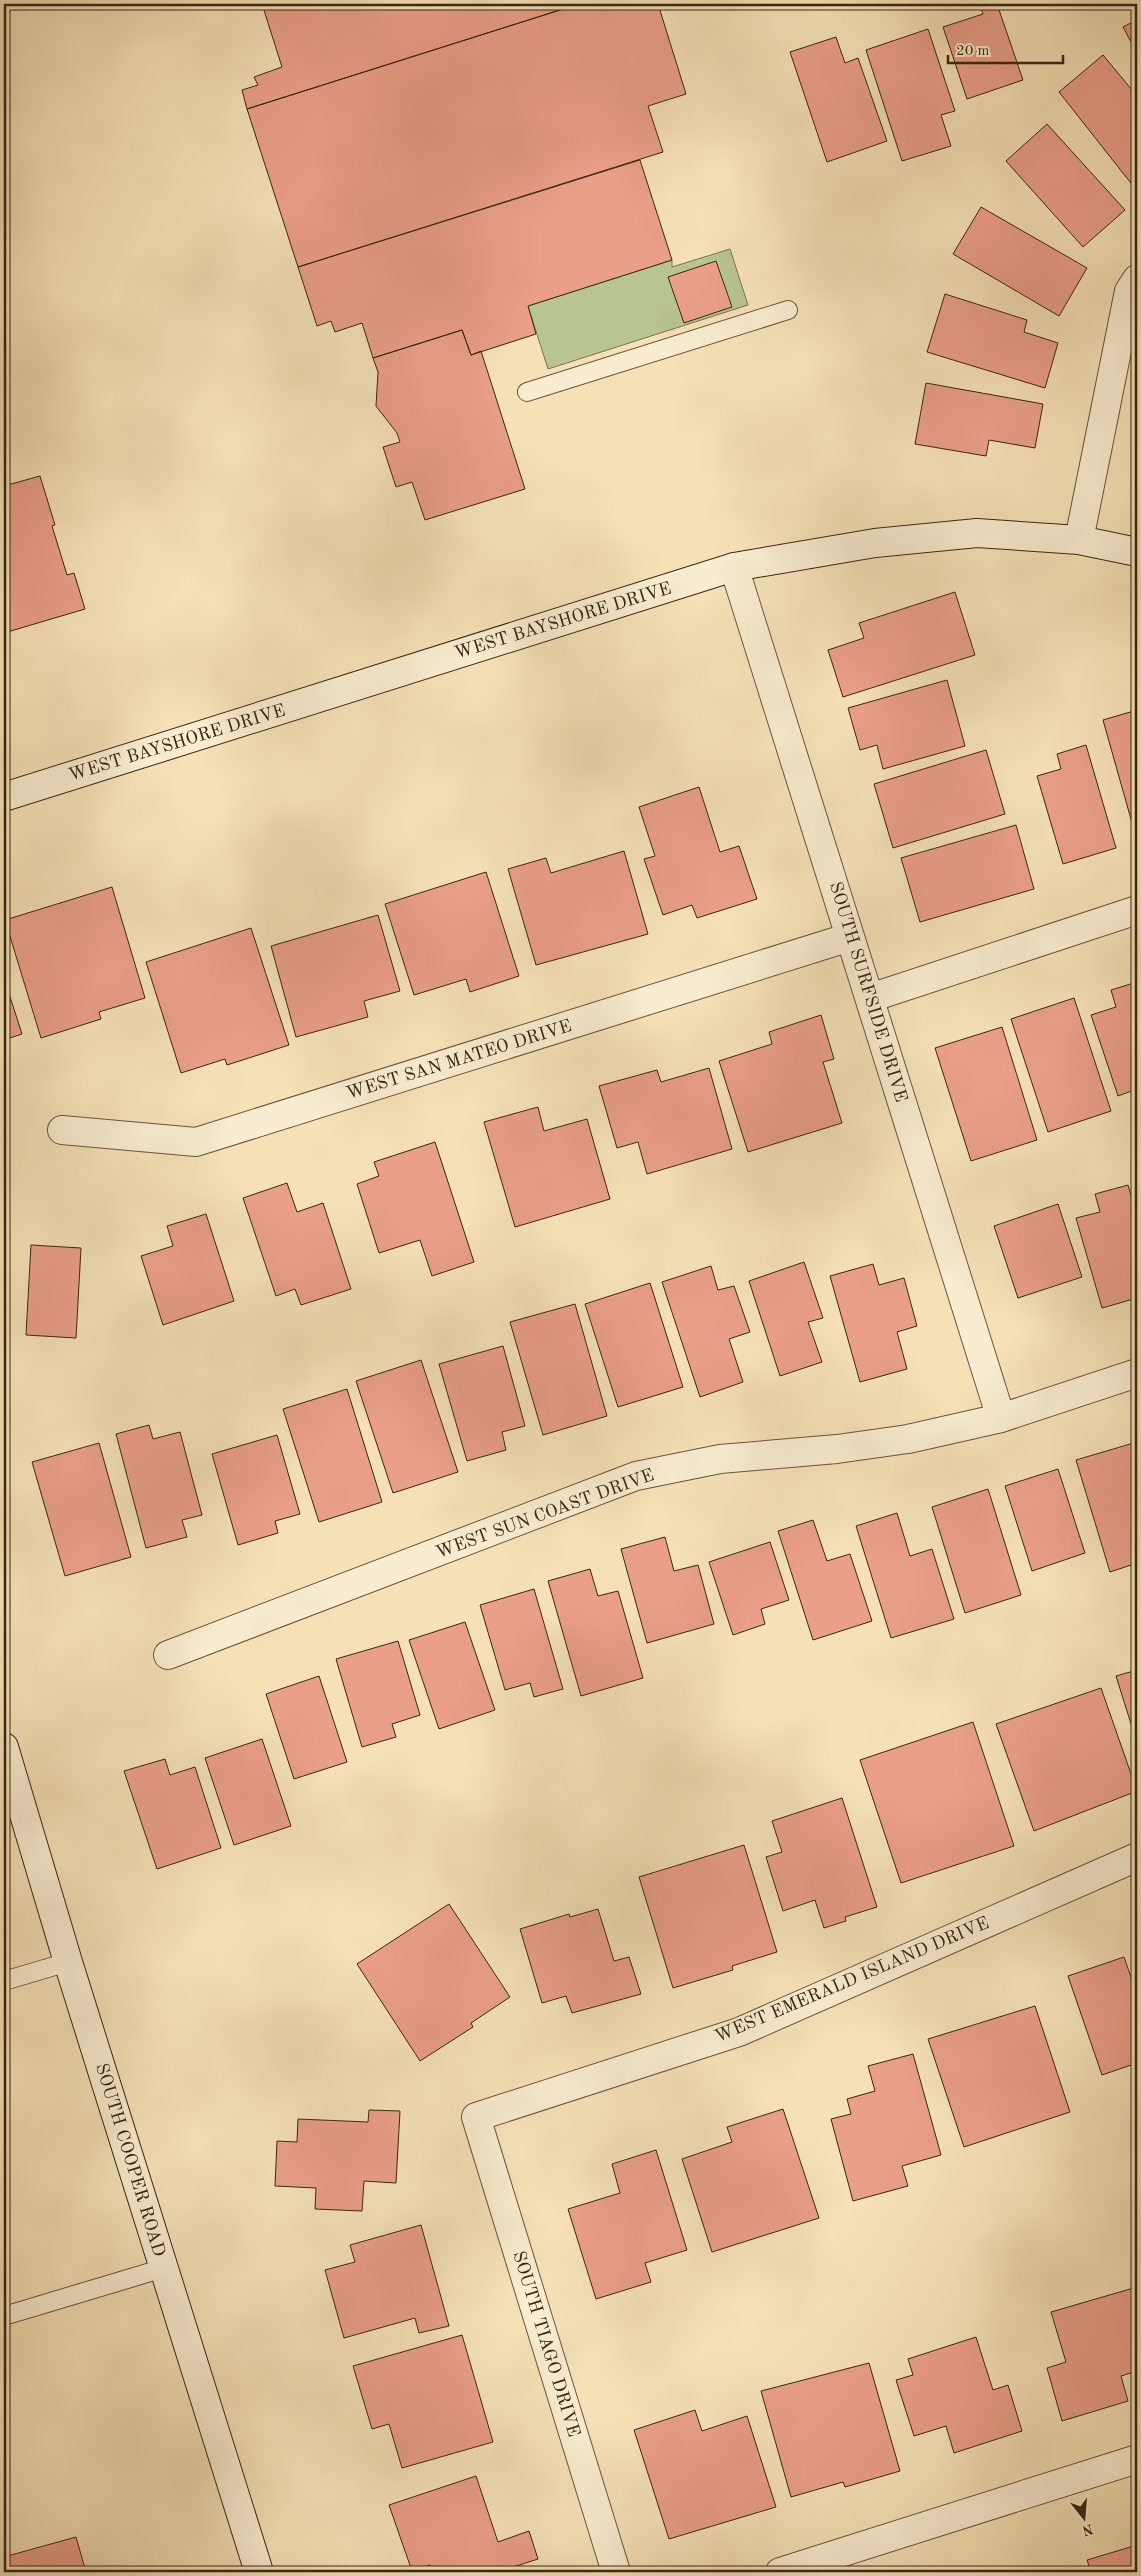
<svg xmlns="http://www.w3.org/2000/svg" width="1141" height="2576" viewBox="0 0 1141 2576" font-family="'Old Standard TT',serif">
  <rect width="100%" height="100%" fill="#f6e1b7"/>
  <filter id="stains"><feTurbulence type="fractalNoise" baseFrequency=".004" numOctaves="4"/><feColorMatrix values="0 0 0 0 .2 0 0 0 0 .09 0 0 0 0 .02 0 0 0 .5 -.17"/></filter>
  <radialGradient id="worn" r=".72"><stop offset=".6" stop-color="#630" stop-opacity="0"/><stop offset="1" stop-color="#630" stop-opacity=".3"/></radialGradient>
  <path fill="#b8c492" stroke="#787553" d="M730 249 748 305 548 369 528 306 672 260V267Z"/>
  <path fill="#ea9f89" stroke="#372614" d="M262 4H579L247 109 242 90 258 85 254 77 282 67Z
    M579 4H658L686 94 648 106 663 152 298 267 247 109Z
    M979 4H997L1023 80 967 99 943 27 983 14Z
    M1137 20V53L1123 27Z
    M928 29 955 111 941 115 951 146 902 161 866 50Z
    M836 37 845 63 858 58 887 141 827 162 790 52Z
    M1103 55 1137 96V184L1134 187 1059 92Z
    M1047 124 1125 210 1083 247 1006 161Z
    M640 160 672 260 528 306 536 334 471 355 462 330 373 358 362 323 335 332 331 321 317 326 298 267Z
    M981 207 1087 268 1059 316 953 254Z
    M716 261 732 307 684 323 668 277Z
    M945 294 1027 320 1024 332 1058 343 1045 388 927 352Z
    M462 330 471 355 481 351 525 489 425 520 412 482 396 487 383 447 400 442 397 433 376 406 378 372 373 358Z
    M926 383 1043 404 1035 448 989 440 986 456 915 444Z
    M40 476 55 525 52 526 67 575 74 573 85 609 4 633V486Z
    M955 592 975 655 843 697 828 650 864 638 859 623Z
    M947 680 965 746 883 769 877 745 860 750 848 708Z
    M1137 710V837H1136L1103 720Z
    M1086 745 1116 848 1063 864 1037 776 1061 769 1057 754Z
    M986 750 1005 814 893 848 874 784Z
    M699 787 720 852 739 846 757 899 697 918 692 905 663 915 644 859 655 856 639 807Z
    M1016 825 1034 889 920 922 901 858Z
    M624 851 648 934 536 965 508 869 546 858 551 873Z
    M486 872 519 976 470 992 466 979 414 995 385 904Z
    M112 887 145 998 99 1012 101 1019 41 1038 5 920Z
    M378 915 400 991 364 1001 368 1017 296 1037 271 946Z
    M251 928 289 1045 227 1065 225 1059 181 1073 146 962Z
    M4 978 22 1034 4 1040Z
    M1137 982V1089L1118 1096 1091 1015 1116 1007 1111 990Z
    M1074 998 1111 1111 1048 1132 1011 1019Z
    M821 1015 834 1059 823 1062 842 1123 748 1152 719 1061 772 1044 769 1032Z
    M1002 1027 1037 1140 971 1161 935 1048Z
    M709 1068 732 1149 647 1174 638 1142 617 1148 599 1086 657 1070 661 1082Z
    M538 1107 544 1131 587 1119 610 1199 515 1227 484 1122Z
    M435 1142 474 1262 432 1276 420 1240 379 1253 357 1184 379 1176 374 1162Z
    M287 1183 297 1212 323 1203 351 1289 301 1305 295 1289 276 1296 243 1198Z
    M1128 1185 1137 1217V1298L1102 1308 1076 1218 1100 1212 1095 1194Z
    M1058 1204 1082 1277 1018 1298 994 1226Z
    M206 1214 234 1301 163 1325 141 1256 173 1246 167 1226Z
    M31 1245 81 1248 76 1338 26 1335Z
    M804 1262 823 1318 808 1322 822 1362 780 1376 749 1281Z
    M873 1264 879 1285 904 1278 917 1326 897 1332 907 1369 860 1382 830 1276Z
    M711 1266 718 1290 734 1286 750 1332 729 1339 743 1382 700 1397 662 1282Z
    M650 1283 683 1387 618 1407 585 1304Z
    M575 1304 607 1416 543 1435 510 1322Z
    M503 1346 525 1426 502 1432 506 1450 467 1461 439 1364Z
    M421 1360 458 1472 393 1493 356 1381Z
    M347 1389 382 1502 319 1522 283 1409Z
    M149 1425 153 1439 180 1432 202 1515 182 1520 187 1537 146 1548 116 1434Z
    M277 1435 300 1514 275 1521 278 1533 238 1545 212 1454Z
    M1137 1442V1563L1110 1572 1076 1460Z
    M99 1443 131 1557 65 1576 32 1462Z
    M1058 1469 1085 1553 1032 1571 1005 1486Z
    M988 1489 1021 1595 965 1613 932 1507Z
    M897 1513 910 1556 932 1549 954 1619 891 1638 856 1526Z
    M813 1520 827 1561 850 1554 872 1621 813 1640 778 1531Z
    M665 1537 674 1571 698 1565 714 1624 647 1643 621 1549Z
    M770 1542 789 1600 761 1609 765 1624 733 1635 709 1562Z
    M590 1569 598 1596 618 1591 643 1678 581 1696 548 1581Z
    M534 1589 563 1689 534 1697 530 1683 505 1690 480 1605Z
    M465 1622 495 1710 439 1729 409 1640Z
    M398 1641 420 1715 392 1724 396 1737 362 1747 336 1659Z
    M1137 1670V1743L1116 1676Z
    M319 1676 347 1762 294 1779 266 1694Z
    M1101 1688 1137 1791 1034 1831 996 1724Z
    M973 1722 1014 1846 901 1883 860 1760Z
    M262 1739 291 1826 234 1845 205 1758Z
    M165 1759 170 1775 195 1767 221 1848 157 1869 124 1771Z
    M842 1798 877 1907 845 1917 846 1921 824 1928 815 1900 783 1911 766 1857 782 1852 772 1821Z
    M744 1845 777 1952 732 1966 733 1970 673 1988 639 1877Z
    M449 1904 510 1997 471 2023 473 2027 420 2061 357 1964Z
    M598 1909 614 1961 629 1957 641 1994 572 2013 566 1996 542 2003 520 1929 569 1914 570 1917Z
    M1124 1957 1134 1986 1137 1985V2063L1102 2075 1068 1976Z
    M1035 2006 1070 2112 964 2147 928 2039Z
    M913 2054 941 2155 902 2166 908 2186 853 2201 831 2119 851 2114 847 2099 875 2091 868 2066Z
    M783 2109 819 2218 712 2252 682 2159 732 2142 727 2127Z
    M369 2110 400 2111 396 2183 364 2181 362 2211 315 2209 316 2188 275 2186 277 2141 297 2142 298 2119 368 2122Z
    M656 2150 687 2250 645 2263 651 2282 596 2299 568 2209 620 2193 612 2164Z
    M421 2225 449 2326 419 2333 415 2318 344 2338 325 2270 355 2262 350 2245Z
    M1137 2287V2371L1121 2376 1128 2401 1062 2421 1047 2368 1066 2362 1051 2312Z
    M462 2335 493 2442 402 2468 389 2424 372 2429 353 2366Z
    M976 2337 993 2390 1008 2385 1022 2431 954 2453 946 2426 914 2436 896 2380 913 2375 908 2359Z
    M869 2363 900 2471 845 2487 843 2482 791 2497 761 2391Z
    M695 2410 702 2431 747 2416 776 2507 669 2539 634 2430Z
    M476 2476 498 2542 529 2531 538 2559 498 2572H432L430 2565 412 2571 389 2505Z
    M76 2537 86 2572H4V2557Z
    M1137 2545V2572H1091L1087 2560Z"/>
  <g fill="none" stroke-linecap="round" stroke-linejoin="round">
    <defs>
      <path id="lane" d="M527 392 788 310
        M4 1981 68 1962
        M4 2316 164 2268"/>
      <path id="street" d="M1079 540 1129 291 1137 279
        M734 567 1001 1418
        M870 998 1137 910
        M62 1130 196 1142 850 937
        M168 1655 636 1476 720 1459 837 1449 908 1439 1001 1418 1137 1373
        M616 2572 476 2117 739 2032 1137 1857
        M780 2572 1137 2459"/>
      <path id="secondary" d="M4 797 734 567 875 543 977 533 1079 540 1137 552
        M4 1747 68 1962 259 2572"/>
    </defs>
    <use href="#lane" stroke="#67553d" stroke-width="20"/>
    <use href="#street" stroke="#67553d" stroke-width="30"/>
    <use href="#secondary" stroke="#372614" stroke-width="30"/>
    <use href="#lane" stroke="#f9ecd0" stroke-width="18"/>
    <use href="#street" stroke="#f9ecd0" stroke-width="28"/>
    <use href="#secondary" stroke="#f9ecd0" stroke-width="28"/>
  </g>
  <g text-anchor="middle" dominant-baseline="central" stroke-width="4.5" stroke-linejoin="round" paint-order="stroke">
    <g font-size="18" fill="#372614" stroke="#f9ecd0">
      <text transform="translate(563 621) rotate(-17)">WEST BAYSHORE DRIVE</text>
      <text transform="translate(177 743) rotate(-17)">WEST BAYSHORE DRIVE</text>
      <text transform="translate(868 992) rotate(73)">SOUTH SURFSIDE DRIVE</text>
      <text transform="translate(459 1060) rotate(-17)">WEST SAN MATEO DRIVE</text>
      <text transform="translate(545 1514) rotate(-20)">WEST SUN COAST DRIVE</text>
      <text transform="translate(852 1980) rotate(-23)">WEST EMERALD ISLAND DRIVE</text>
      <text transform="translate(130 2160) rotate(73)">SOUTH COOPER ROAD</text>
      <text transform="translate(546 2344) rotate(73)">SOUTH TIAGO DRIVE</text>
    </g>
  </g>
  <rect width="1141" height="2576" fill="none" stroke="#f6e1b7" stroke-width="20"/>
  <rect x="5" y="5" width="1131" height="2566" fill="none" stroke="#372614" stroke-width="2.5"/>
  <rect x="10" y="10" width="1121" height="2556" fill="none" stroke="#372614"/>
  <g transform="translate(1084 2518) rotate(163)" stroke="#f9ecd0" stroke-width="4" paint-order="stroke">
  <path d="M0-4L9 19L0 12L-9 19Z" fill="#372614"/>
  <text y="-8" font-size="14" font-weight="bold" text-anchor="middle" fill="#372614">N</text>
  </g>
  <path d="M948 55v8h115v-8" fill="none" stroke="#372614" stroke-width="2.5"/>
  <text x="956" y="55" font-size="15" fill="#372614" stroke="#f9ecd0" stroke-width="4" paint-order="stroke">20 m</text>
  <rect width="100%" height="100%" filter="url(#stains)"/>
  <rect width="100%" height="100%" fill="url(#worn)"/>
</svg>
